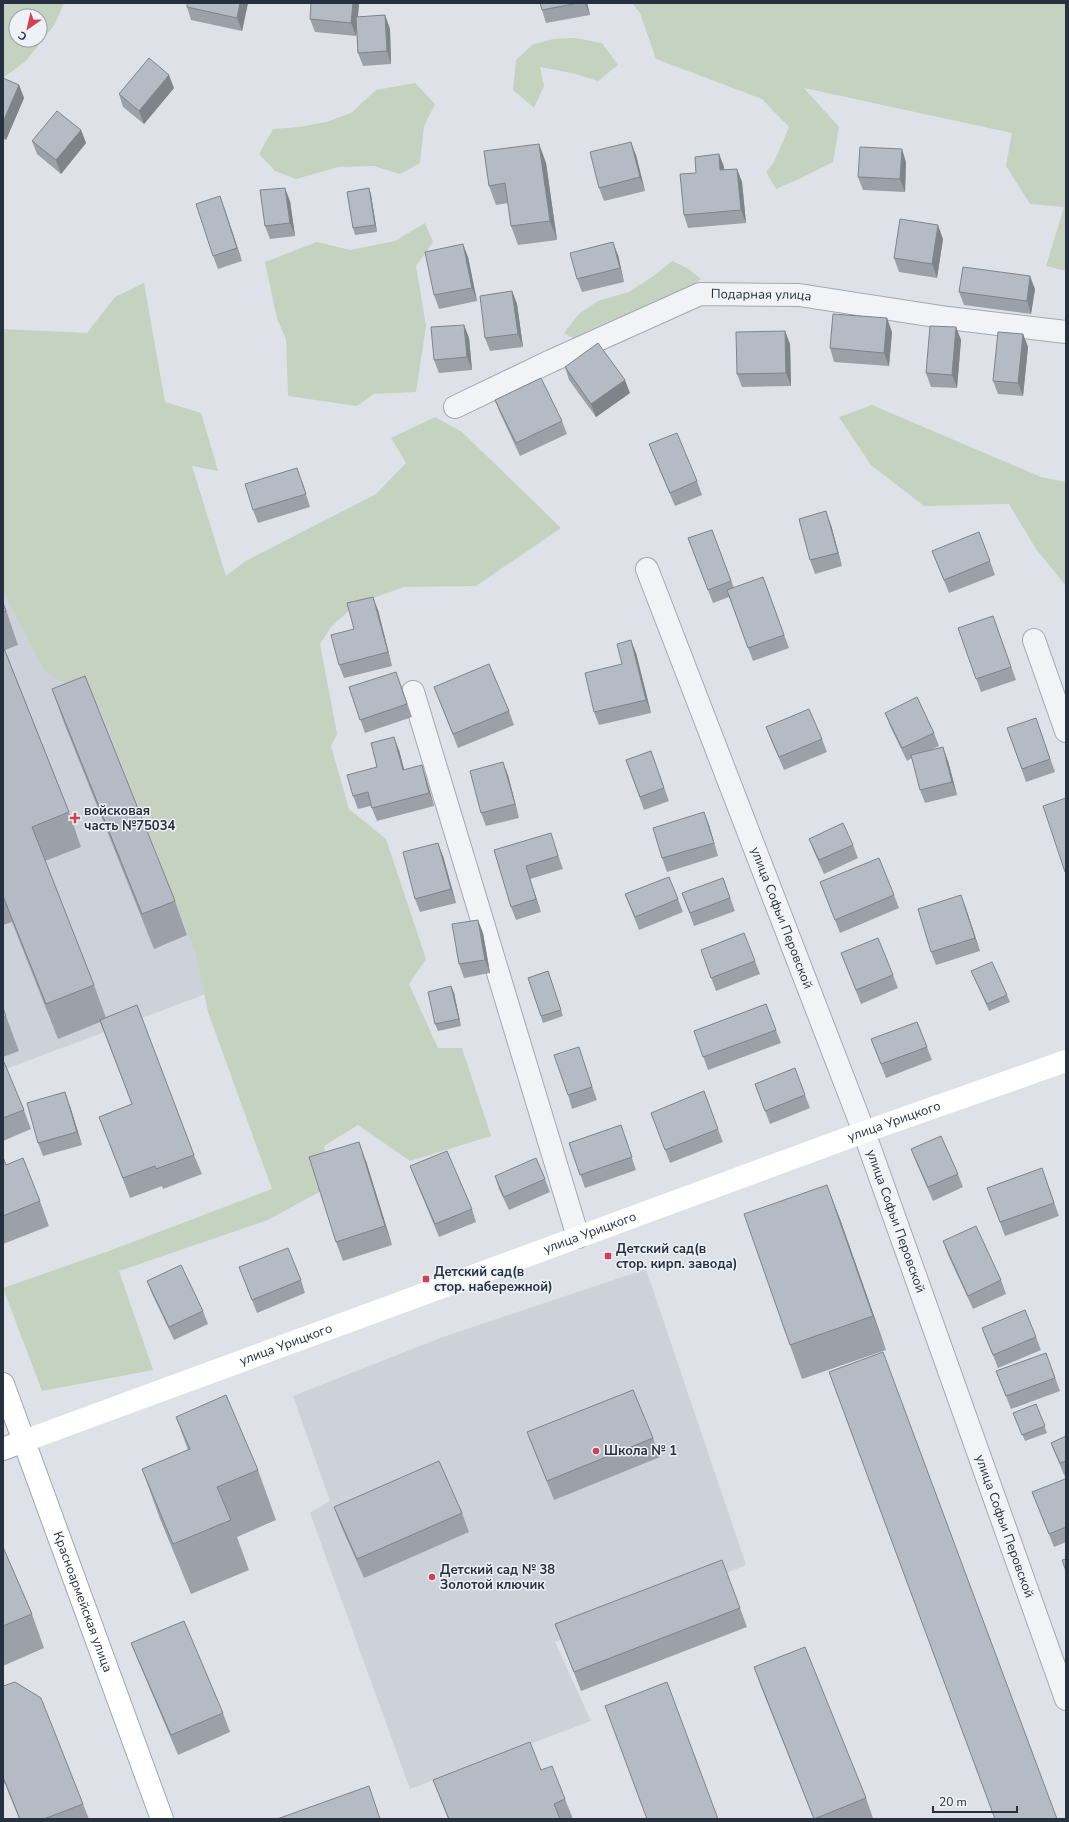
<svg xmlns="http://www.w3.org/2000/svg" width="1069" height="1822" viewBox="0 0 1069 1822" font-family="'Nunito Sans',sans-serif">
  <rect width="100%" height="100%" fill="#dee2e8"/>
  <path fill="#ccd1da" d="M3 512 100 701 193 935 206 994 3 1070Z
    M646 1269 746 1565 555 1642 591 1721 410 1789 310 1513 330 1501 293 1396 443 1337Z"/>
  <path fill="#c4d2bf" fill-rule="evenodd" d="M3 3H64L55 24 26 61 3 78ZM16 16H40V40H16Z
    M632 3H1066V271L1046 266 1064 207 1030 204 1006 166 1012 133 804 88 839 127 833 162 801 178 776 189 766 172 774 162 789 127 762 99 656 59 640 13Z
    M575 38 602 43 618 65 598 81 572 73 540 67 544 86 534 108 513 90 516 60 532 45 553 39Z
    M415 83 435 104 424 126 420 163 400 174 374 166 338 167 296 179 275 171 259 154 273 129 299 127 326 122 351 113 376 90Z
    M425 223 433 242 416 266 426 326 416 392 374 394 357 406 288 396 286 339 277 319 265 262 317 242 350 250 395 241Z
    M672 261 687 268 701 279 680 297 654 303 625 315 597 327 577 340 564 333 579 314 598 301 629 292 652 277Z
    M144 283 165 402 201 413 218 471 192 466 226 576 244 562 376 494 406 463 391 438 435 417 462 432 561 528 476 586 404 587 356 604 331 627 320 644 337 734 331 746 349 809 386 839 426 959 409 984 438 1048H462L491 1136 410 1161 358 1125 324 1146 330 1186 268 1220 119 1271 153 1370 42 1391 3 1288 109 1251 272 1189 208 1012 196 953 100 708 44 670 3 590V329L87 333 115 297Z
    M872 405 1041 477 1066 482V586L1036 549 1009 504 924 506 871 465 839 417Z"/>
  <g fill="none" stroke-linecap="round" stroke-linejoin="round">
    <defs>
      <g id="minor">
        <path id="s1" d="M455 407 551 361 700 294 799 295 948 318 1066 332"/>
        <path id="s2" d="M647 569 864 1132 1066 1699"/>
        <path d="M1034 640 1066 731"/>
        <path d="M413 692 578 1237"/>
      </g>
      <g id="primary">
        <path id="s4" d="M3 1384 162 1819"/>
        <path d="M3 1449 24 1441"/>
      </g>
    </defs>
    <use href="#minor" stroke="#a3a9b2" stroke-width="24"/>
    <use href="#primary" stroke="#9da6b4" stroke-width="24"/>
    <use href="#minor" stroke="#f1f3f6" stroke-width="22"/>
    <path stroke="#fff" stroke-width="22" id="s3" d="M24 1441 864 1132 1066 1061"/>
    <use href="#primary" stroke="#fff" stroke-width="22"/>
  </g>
  <path fill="#9ca1a9" d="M187 3H248L242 31 191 20 187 7Z
    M359 3 358 17 385 15 390 29 391 64 363 66 358 53 357 29 356 36 315 32 310 19Z
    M540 3H587L590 15 546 23 542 10Z
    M3 78 19 85 24 98 6 140 3 139Z
    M174 88 144 124 123 107 119 94Z
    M81 130 86 143 61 174 37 154 32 141Z
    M539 144 546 163 557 240 518 245 511 226 508 203 496 205 489 186Z
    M719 154 724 167V170L737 169 742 182 746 223 688 228 684 215 696 173Z
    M636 155 645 191 604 201 599 188Z
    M906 162 905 192 863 190 858 177Z
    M369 188 371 195 377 232 355 235 353 228Z
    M290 201 295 236 270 239 265 226Z
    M225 210 242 261 218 269 213 256Z
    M943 239 937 278 899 272 894 258Z
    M618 255 624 282 582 292 577 279Z
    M468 257 477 301 439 309 434 295Z
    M1035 289 1031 314 964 305 959 292Z
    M512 291 517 304 523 347 490 351 485 338Z
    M464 325 469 338 472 370 439 373 434 360Z
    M956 327 961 340 957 388 931 387 926 373Z
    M785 331 790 344 791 386 742 387 737 374Z
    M892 332 889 366 834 362 830 348Z
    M1023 334 1028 347 1023 396 998 394 993 381Z
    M565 367 630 393 596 417 569 380Z
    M495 400 562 421 567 434 520 456 500 413Z
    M649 444 697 481 702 495 675 506 654 457Z
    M302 481 310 507 258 523 253 510Z
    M831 525 842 566 815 574 810 560Z
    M712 530 734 588 763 577 789 648 753 661 729 597 713 603 688 538Z
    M932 551 990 561 995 575 949 593Z
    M3 602 18 645 5 650 69 812 81 847 45 861 94 985 106 1018 194 1155 202 1174 163 1189 162 1186 130 1198 99 1117 132 1104 100 1022 58 1039 12 922 3 925Z
    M378 610 392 666 344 678 339 665 354 629Z
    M993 616 1016 680 981 692 958 628Z
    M636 653 651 713 599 725 594 712 622 664Z
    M401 685 412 717 365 733 349 687Z
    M434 687 509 711 514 725 458 748Z
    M52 689 175 901 187 935 154 949 64 723Z
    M885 713 934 733 939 746 926 752 948 761 957 795 925 803 920 790 912 758 907 761 890 726Z
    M1036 718 1055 772 1026 782 1007 728Z
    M766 727 822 739 827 752 784 770 771 740Z
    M399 750 404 770 426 778 434 806 377 821 371 806 358 809 353 796 377 767Z
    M651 751 669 801 644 810 626 760Z
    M508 775 519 818 486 826 481 813Z
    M709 825 718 856 667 872 662 858Z
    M809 839 853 845 858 858 824 874 814 852Z
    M555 846 563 869 530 879 541 912 516 920 511 907 494 850Z
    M443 856 456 903 420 912 415 899Z
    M723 878 735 911 694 926 682 893Z
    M820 882 894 895 899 908 840 933Z
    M625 894 678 899 683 912 639 930Z
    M961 895 980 951 936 965 931 952Z
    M483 933 490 973 464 978 459 964Z
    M701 950 755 961 760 974 716 991Z
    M841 953 893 975 898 988 861 1004Z
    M548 971 563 1016 543 1023 528 978Z
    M971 971 1007 995 1010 1002 989 1011Z
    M451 986 454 993 461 1026 438 1031 435 1024Z
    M766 1004 781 1043 708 1070 694 1031Z
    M3 1008 19 1051 3 1057Z
    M917 1022 932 1060 886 1078 871 1039Z
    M583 1060 597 1100 572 1109 568 1095Z
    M3 1063 24 1110 31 1129 3 1141Z
    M755 1084 805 1095 810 1108 770 1124Z
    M70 1106 82 1145 43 1156 38 1143Z
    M651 1113 718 1129 723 1142 670 1163Z
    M621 1125 636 1170 585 1188 569 1143Z
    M911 1149 958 1174 963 1187 933 1201 916 1162Z
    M3 1157 6 1165 40 1201 49 1226 3 1244Z
    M366 1161 392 1245 343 1261 336 1242Z
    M410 1166 472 1209 476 1222 439 1237 415 1179Z
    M1042 1168 1059 1216 1005 1236 987 1188Z
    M495 1176 545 1179 550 1192 509 1210 499 1189Z
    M840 1219 886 1350 802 1379 790 1345Z
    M943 1241 1001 1280 1006 1294 973 1309 948 1255Z
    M239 1267 301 1280 305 1293 257 1313Z
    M147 1281 203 1311 208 1324 174 1340 152 1294Z
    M982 1328 1036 1337 1041 1350 998 1368Z
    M1046 1353 1060 1391 1011 1409 996 1371Z
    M1036 1404 1047 1433 1025 1441 1013 1413Z
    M176 1417 258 1470 276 1520 237 1537 249 1570 191 1594 160 1519 142 1469 188 1450Z
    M527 1432 653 1438 660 1457 554 1500Z
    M1066 1436V1476L1065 1477 1056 1456 1051 1443Z
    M1066 1480V1542L1054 1547 1032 1492Z
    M334 1507 462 1513 469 1532 364 1578 341 1526Z
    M3 1547 32 1614 44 1648 3 1666Z
    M740 1608 747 1627 581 1691 555 1624Z
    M131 1643 223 1713 230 1732 178 1755 139 1663Z
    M754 1667 866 1798 873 1818 869 1819H814L761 1687Z
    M3 1686 83 1804 89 1819H19L5 1784 3 1783Z
    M541 1770 565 1799 573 1819H448L433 1780Z"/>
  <path fill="#7f838a" d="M240 3H248L242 31 237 18Z
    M353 3H359L356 36 351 23Z
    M585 3H587L590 15Z
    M385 15 390 29 391 64 387 51Z
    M169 75 174 88 144 124 139 111Z
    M19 85 24 98 6 140 3 133V122Z
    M81 130 86 143 61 174 56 160Z
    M631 142 636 155 645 191 640 177Z
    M539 144 546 163 557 240 550 221Z
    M902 149 906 162 905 192 900 179Z
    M719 154 724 167 725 183 720 170Z
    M737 169 742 182 746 223 741 210Z
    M285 188 290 201 295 236 290 223Z
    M369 188 371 195 377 232 375 225Z
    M220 196 225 210 242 261 237 248Z
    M938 225 943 239 937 278 932 264Z
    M613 242 618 255 624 282 620 268Z
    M463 244 468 257 477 301 472 288Z
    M1030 276 1035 289 1031 314 1027 301Z
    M512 291 517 304 523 347 518 334Z
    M887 318 892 332 889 366 884 353Z
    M464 325 469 338 472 370 467 357Z
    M956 327 961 340 957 388 952 375Z
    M785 331 790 344 791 386 786 373Z
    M1023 334 1028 347 1023 396 1018 383Z
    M625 380 630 393 596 417 591 404Z
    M826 511 831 525 842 566 838 553Z
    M373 597 378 610 392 666 388 652Z
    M3 602 18 645 3 603Z
    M631 640 636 653 651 713 646 700Z
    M394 737 399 750 408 784 403 770Z
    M943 747 948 761 957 795 952 782Z
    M503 762 508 775 519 818Z
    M422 765 426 778 434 806 429 793Z
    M704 812 709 825 718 856 714 843Z
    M438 843 443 856 456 903 451 889Z
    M526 866 530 879 541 912 536 899Z
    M961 895 966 908 980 951 975 938Z
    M478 920 483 933 490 973 485 960Z
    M451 986 454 993 461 1026 459 1019Z
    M65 1092 70 1106 82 1145 77 1132Z
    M359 1142 366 1161 392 1245 385 1226Z
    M827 1185 840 1219 886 1350 873 1316Z"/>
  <path fill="#b5bbc5" stroke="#7f838a" d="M187 3H240L237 18 187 7Z
    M311 3H353L351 23 310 19Z
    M540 3H578L542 10Z
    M385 15 387 51 358 53 356 17Z
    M149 58 169 75 139 111 119 94Z
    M3 78 19 85 3 122Z
    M57 111 81 130 56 160 32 141Z
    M631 142 640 177 599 188 590 152Z
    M539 144 550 221 511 226 505 183 489 186 484 151Z
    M860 147 902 149 900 179 858 177Z
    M719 154 720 170 737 169 741 210 684 215 680 174 696 173 695 157Z
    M285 188 290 223 265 226 260 190Z
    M369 188 375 225 353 228 347 192Z
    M220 196 237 248 213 256 196 204Z
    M900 219 938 225 932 264 894 258Z
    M613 242 620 268 577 279 570 253Z
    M463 244 472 288 434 295 425 252Z
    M963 267 1030 276 1027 301 959 292Z
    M512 291 518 334 485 338 480 296Z
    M833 314 887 318 884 353 830 348Z
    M464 325 467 357 434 360 431 327Z
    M930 326 956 327 952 375 926 373Z
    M785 331 786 373 737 374 736 332Z
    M998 332 1023 334 1018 383 993 381Z
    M598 343 625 380 591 404 565 367Z
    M541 378 562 421 516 443 495 400Z
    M677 433 697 481 670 493 649 444Z
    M297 468 306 494 253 510 245 484Z
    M826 511 838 553 810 560 799 519Z
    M712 530 731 581 708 590 688 538Z
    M979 532 990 561 944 580 932 551Z
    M763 577 784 635 748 648 727 590Z
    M373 597 388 652 339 665 331 635 354 629 347 603Z
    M3 603 6 611 3 612Z
    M993 616 1011 667 976 679 958 628Z
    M631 640 646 700 594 712 585 673 622 664 617 644Z
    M3 646 69 812 32 827 94 985 46 1004 3 896Z
    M489 664 509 711 453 734 434 687Z
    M396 672 407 704 360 720 349 687Z
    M85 676 175 901 142 914 52 689Z
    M917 697 934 733 902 748 885 713Z
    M809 709 822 739 779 757 766 727Z
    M1036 718 1050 759 1022 769 1007 728Z
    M394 737 403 770 422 765 429 793 372 808 368 792 353 796 347 775 377 767 371 743Z
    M943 747 952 782 920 790 911 755Z
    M651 751 664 788 640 797 626 760Z
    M503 762 515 804 481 813 470 771Z
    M1066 798V872H1065L1043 806Z
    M704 812 714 843 662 858 653 828Z
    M843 823 853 845 819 860 809 839Z
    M551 833 558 856 526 866 536 899 511 907 494 850Z
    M438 843 451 889 415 899 403 852Z
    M879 858 894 895 835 920 820 882Z
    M669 877 678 899 635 917 625 894Z
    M723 878 730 898 690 913 682 893Z
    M961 895 975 938 931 952 918 909Z
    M478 920 485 960 459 964 452 924Z
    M744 933 755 961 711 978 701 950Z
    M878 938 893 975 856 990 841 953Z
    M992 962 1007 995 987 1004 971 971Z
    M548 971 561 1010 541 1016 528 978Z
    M451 986 459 1019 435 1024 428 992Z
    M766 1004 776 1030 703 1057 694 1031Z
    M137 1005 194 1155 156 1169 155 1166 123 1178 99 1117 132 1104 100 1020Z
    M3 1008 6 1016 3 1018Z
    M917 1022 927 1047 881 1064 871 1039Z
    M579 1047 592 1087 568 1095 554 1055Z
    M4 1062 24 1110 3 1118V1063Z
    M795 1068 805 1095 765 1111 755 1084Z
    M704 1091 718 1129 665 1150 651 1113Z
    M65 1092 77 1132 38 1143 27 1103Z
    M621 1125 632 1157 580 1175 569 1143Z
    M941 1136 958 1174 928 1187 911 1149Z
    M359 1142 385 1226 336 1242 309 1157Z
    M447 1151 472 1209 435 1224 410 1166Z
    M3 1157 6 1165 23 1158 40 1201 3 1216Z
    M536 1158 545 1179 504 1197 495 1176Z
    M1042 1168 1054 1203 1000 1222 987 1188Z
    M827 1185 873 1316 790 1345 744 1214Z
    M976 1226 1001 1280 968 1296 943 1241Z
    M288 1248 301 1280 252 1300 239 1267Z
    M181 1265 203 1311 169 1327 147 1281Z
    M1025 1310 1036 1337 993 1355 982 1328Z
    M883 1352 1057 1819H995L829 1372Z
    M1046 1353 1055 1378 1006 1396 996 1371Z
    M633 1390 653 1438 547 1481 527 1432Z
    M226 1395 258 1470 217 1487 231 1520 173 1544 142 1469 190 1449 176 1417Z
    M1036 1404 1045 1426 1022 1435 1013 1413Z
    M1066 1436V1461L1060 1463 1051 1443Z
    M439 1461 462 1513 357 1559 334 1507Z
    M1065 1479 1066 1480V1527L1049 1534 1032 1492Z
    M3 1547 32 1614 3 1626Z
    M1066 1559V1571L1062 1560Z
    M722 1560 740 1608 574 1672 555 1624Z
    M184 1621 223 1713 171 1735 131 1643Z
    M805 1647 866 1798 814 1819 754 1667Z
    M15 1682 41 1698 83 1804 44 1819H20L3 1777V1686Z
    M667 1682 718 1819H647L605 1706Z
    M530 1742 541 1770 552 1766 565 1799 554 1804 560 1819H449L433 1780Z
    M369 1786 380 1819H277Z"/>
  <g fill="#cf4156" stroke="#eef1f6" stroke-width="1.5">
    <path d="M73 812h4v4h4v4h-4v4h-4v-4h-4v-4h4z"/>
    <rect x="604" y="1252" width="8" height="8" rx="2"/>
    <rect x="422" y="1275" width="8" height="8" rx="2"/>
    <circle cx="596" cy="1451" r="4"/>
    <circle cx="432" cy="1577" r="4"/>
  </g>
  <g text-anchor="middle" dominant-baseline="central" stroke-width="3" stroke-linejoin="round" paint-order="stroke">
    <g font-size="13" fill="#27303f" stroke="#eef1f6">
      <text stroke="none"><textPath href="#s1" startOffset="331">Подарная улица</textPath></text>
      <text stroke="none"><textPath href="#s2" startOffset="374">улица Софьи Перовской</textPath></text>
      <text stroke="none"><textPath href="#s3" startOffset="927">улица Урицкого</textPath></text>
      <text stroke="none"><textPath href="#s2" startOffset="698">улица Софьи Перовской</textPath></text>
      <text stroke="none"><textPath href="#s3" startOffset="603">улица Урицкого</textPath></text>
      <text stroke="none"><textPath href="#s3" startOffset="279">улица Урицкого</textPath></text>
      <text stroke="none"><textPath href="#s2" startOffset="1022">улица Софьи Перовской</textPath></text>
      <text stroke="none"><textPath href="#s4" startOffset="232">Красноармейская улица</textPath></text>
    </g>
    <g font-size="13" font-weight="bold" fill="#27303f" stroke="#eef1f6" text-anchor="start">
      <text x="84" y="811">войсковая<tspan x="84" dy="15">часть №75034</tspan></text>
      <text x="616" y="1249">Детский сад(в<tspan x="616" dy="15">стор. кирп. завода)</tspan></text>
      <text x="434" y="1272">Детский сад(в<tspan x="434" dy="15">стор. набережной)</tspan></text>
      <text x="604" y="1451">Школа № 1</text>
      <text x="440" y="1570">Детский сад № 38<tspan x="440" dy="15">Золотой ключик</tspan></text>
    </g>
  </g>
  <rect width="1069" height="1822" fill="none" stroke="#27303f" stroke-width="8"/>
  <g transform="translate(28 28) rotate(214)"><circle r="19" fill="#eef1f6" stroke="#9ea4ad"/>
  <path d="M0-3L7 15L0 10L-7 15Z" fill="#cf4156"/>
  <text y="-6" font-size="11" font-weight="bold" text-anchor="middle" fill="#27303f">С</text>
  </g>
  <path d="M933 1806v6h84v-6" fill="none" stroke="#27303f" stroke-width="2"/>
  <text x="939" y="1806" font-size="12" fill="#27303f" stroke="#eef1f6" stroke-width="3" paint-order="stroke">20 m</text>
</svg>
